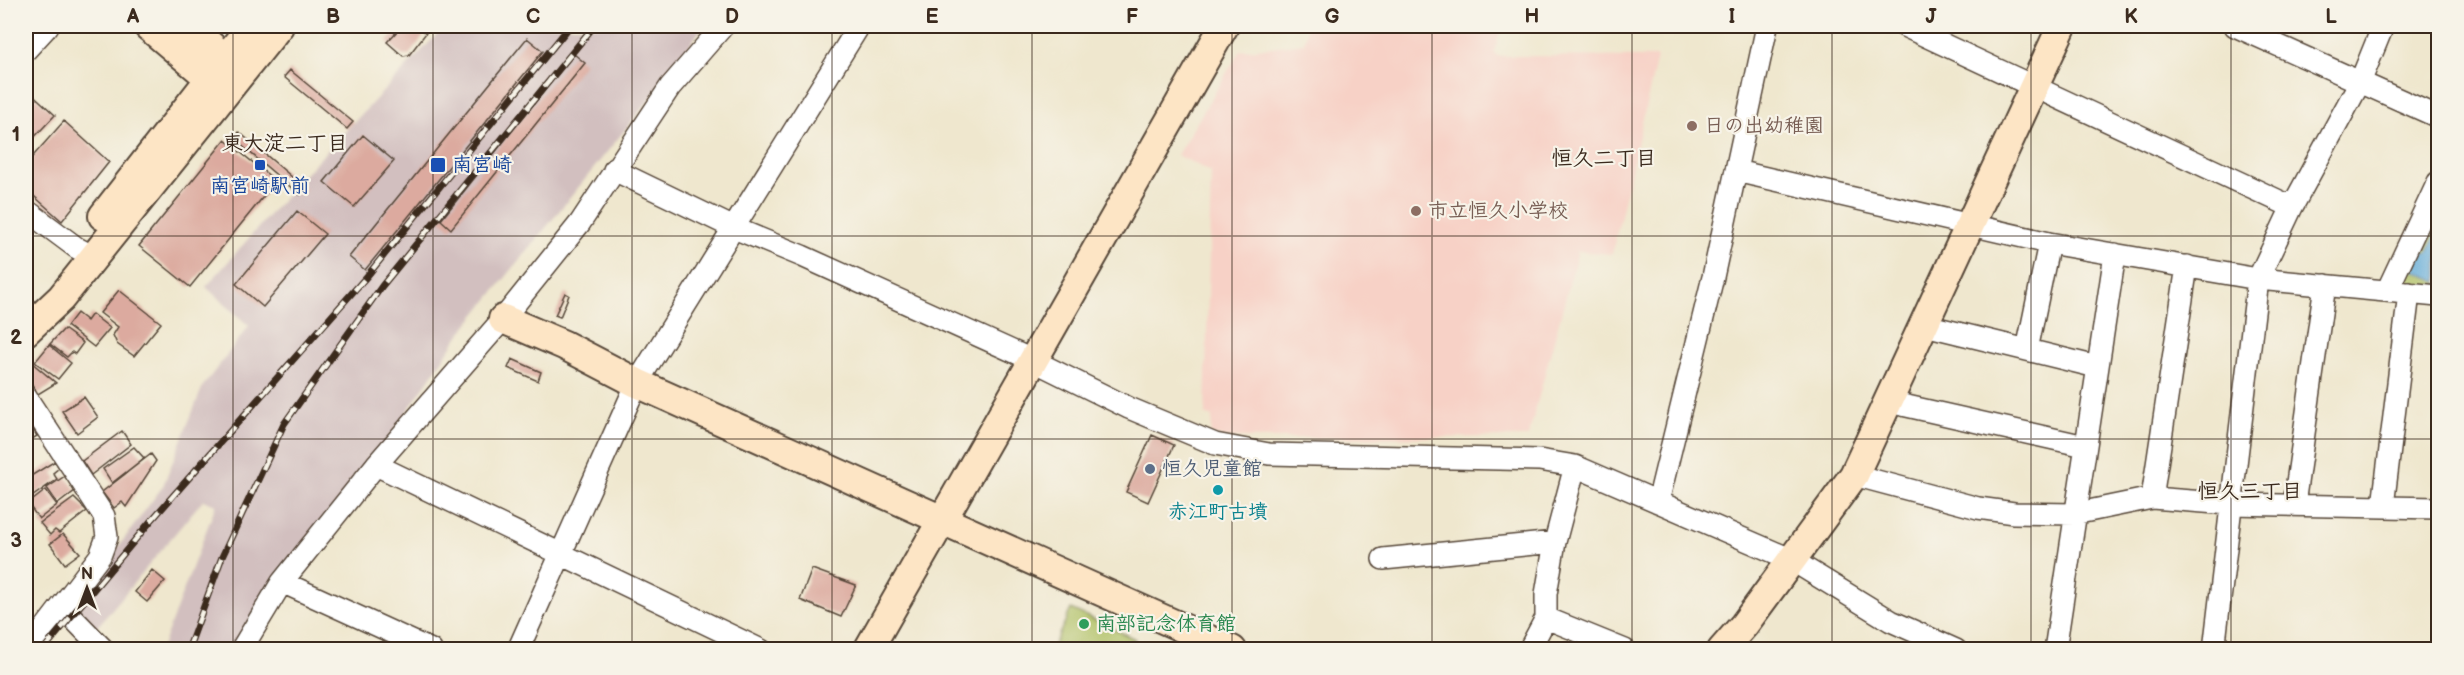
<svg xmlns="http://www.w3.org/2000/svg" width="2464" height="675" viewBox="0 0 2464 675" font-family="'Balsamiq Sans','Klee One',sans-serif">
  <rect width="100%" height="100%" fill="#f7f3e8"/>
  <filter id="ink" filterUnits="userSpaceOnUse"><feTurbulence type="fractalNoise" baseFrequency=".0167" numOctaves="2"/><feDisplacementMap in="SourceGraphic" scale="12" xChannelSelector="R" yChannelSelector="G"/><feConvolveMatrix kernelMatrix="1 2 1 2 8 2 1 2 1" color-interpolation-filters="sRGB"/></filter>
  <filter id="wash" filterUnits="userSpaceOnUse"><feTurbulence type="fractalNoise" baseFrequency=".008" numOctaves="4" result="noise"/><feDisplacementMap in="SourceGraphic" scale="24" xChannelSelector="R" yChannelSelector="G"/><feGaussianBlur stdDeviation="1.35" result="paint"/><feColorMatrix in="noise" values="0 0 0 0 0 0 0 0 0 0 0 0 0 0 0 0 0 1.4 0 .05"/><feComposite in="paint" operator="in"/></filter>
  <g filter="url(#wash)">
    <rect width="100%" height="100%" fill="#efe7ce"/>
    <path fill="#f7d1c6" d="M1307 26H1502L1494 52 1497 56 1657 57 1612 254 1578 251 1528 437 1225 438 1211 434 1212 417 1205 414 1211 172 1177 155 1240 51 1304 43Z"/>
    <path fill="#d2bfbf" d="M445 26H703L666 79 460 334 387 441 308 542 229 649H161L216 505 203 500 93 632 74 607 163 486 203 386 249 326 206 287 307 172Z"/>
    <path fill="#aebf62" stroke="#747440" stroke-width="1.5" d="M2438 201V290L2408 288 2401 278Z
      M1071 609 1135 639 1131 649H1052Z"/>
    <path fill="#62abd9" stroke="#4e6a7c" stroke-width="1.5" d="M2438 230V282L2413 270 2422 252 2427 253Z"/>
    <g id="blocks">
      <path fill="#dcaa9f" d="M402 26H416L426 33 409 55 403 56 387 42Z
        M427 26H443L437 33Z
        M527 38 543 51 365 270 349 257Z
        M574 54 585 63 451 229 441 220Z
        M290 70 353 122 347 129 284 77Z
        M26 88 55 115 26 146Z
        M64 121 109 162 62 221 26 189V164Z
        M239 132 306 189 300 195 234 139Z
        M363 135 394 161 354 207 324 182Z
        M225 140 276 181 190 287 139 246Z
        M297 211 325 234 263 307 236 284Z
        M26 240 35 249 26 259Z
        M119 290 161 323 134 356 117 344 113 335 118 327 100 313Z
        M565 293 569 295 560 317 555 315Z
        M77 313 87 321 92 314 110 328 94 347 67 326Z
        M64 329 83 343 75 354 72 352 67 357 50 344Z
        M49 345 71 363 58 379 35 362Z
        M512 359 541 372 538 381 508 368Z
        M31 362 56 383 38 394 26 375V369Z
        M84 397 98 417 77 433 62 411Z
        M26 419 37 436 26 443Z
        M122 431 131 444 91 475 82 461Z
        M1152 435 1174 445 1148 502 1126 492Z
        M134 447 144 458 112 483 103 469Z
        M151 454 156 461 126 507 122 502 114 508 102 492Z
        M55 461 59 468 53 473 57 479 26 501V479Z
        M65 476 76 490 58 504 47 488Z
        M46 490 57 505 39 519 28 504Z
        M74 498 87 511 59 533 55 530 50 535 40 523Z
        M63 534 80 553 65 564 50 544Z
        M812 569 856 585 841 617 800 600Z
        M152 570 165 581 147 602 135 592Z"/>
    </g>
  </g>
  <g filter="url(#ink)">
    <use href="#blocks" fill-opacity="0" stroke="#564638" stroke-width="1.5"/>
    <g fill="none" stroke-linecap="round" stroke-linejoin="round">
      <defs>
        <path id="street" d="M1904 26 2292 207
          M2235 26 2438 117
          M26 50 48 26
          M614 170 734 228 802 256 1032 360 1129 408 1215 444 1269 454 1539 460 1575 466 1790 559 1891 621 1956 650
          M1736 171 2049 243 2258 279 2438 296
          M26 210 77 248 94 257
          M2387 291 2438 182
          M1925 325 2097 367
          M2027 350 2049 243
          M26 397 104 516 107 537 100 556 28 650
          M1889 402 2085 446
          M376 465 761 650
          M1854 475 1978 508 2014 513 2074 514 2152 498 2230 504 2438 508
          M2152 498 2187 266
          M1658 502 1713 277 1767 26
          M2294 504 2325 285
          M2383 506 2409 293
          M1383 559 1555 542
          M282 582 431 650
          M62 607 104 650
          M1546 618 1625 650
          M241 650 282 582 376 465 503 319 580 223 670 87 723 26
          M518 650 637 383 859 26
          M1529 650 1546 618V594L1555 542 1575 466
          M2055 650 2115 254
          M2214 650 2258 279 2292 207 2361 80 2383 26"/>
        <path id="secondary" d="M148 26 225 91
          M188 26 240 71
          M103 216 251 26
          M503 319 564 345 637 383 1232 650
          M26 331 61 298 279 26
          M868 650 1224 26
          M1722 650 1744 625 1854 475 2062 26"/>
      </defs>
      <use href="#street" stroke="#564638" stroke-width="24"/>
      <use href="#secondary" stroke="#564638" stroke-width="32"/>
      <use href="#street" stroke="#fff" stroke-width="21"/>
      <use href="#secondary" stroke="#fde5c5" stroke-width="28"/>
      <defs>
        <path id="rail" d="M43 650 150 522 367 276 570 26
          M188 650 222 557 284 424 382 286 594 26"/>
      </defs>
      <use href="#rail" stroke="#3b2a1e" stroke-width="7"/>
      <use href="#rail" stroke="#f7f3e8" stroke-width="4.5" stroke-dasharray="14" stroke-linecap="butt"/>
    </g>
  </g>
  <path fill="none" stroke="#3b2a1e" stroke-width="1.5" stroke-opacity="0.55" d="M233 26V650M433 26V650M632 26V650M832 26V650M1032 26V650M1232 26V650M1432 26V650M1632 26V650M1832 26V650M2031 26V650M2231 26V650M26 236H2438M26 439H2438"/>
  <g fill="#8d6e63" stroke="#f7f3e8" stroke-width="2">
    <circle cx="1692" cy="126" r="6"/>
    <circle cx="1416" cy="211" r="6"/>
  </g>
  <g fill="#1a4fb4" stroke="#f7f3e8" stroke-width="2">
    <rect x="254" y="159" width="12" height="12" rx="3"/>
    <rect x="430" y="157" width="16" height="16" rx="3"/>
  </g>
  <circle fill="#5c6f8a" stroke="#f7f3e8" stroke-width="2" cx="1150" cy="469" r="6"/>
  <circle fill="#0f9aa8" stroke="#f7f3e8" stroke-width="2" cx="1218" cy="490" r="6"/>
  <circle fill="#2e9e5b" stroke="#f7f3e8" stroke-width="2" cx="1084" cy="624" r="6"/>
  <g text-anchor="middle" dominant-baseline="central" stroke-width="4.5" stroke-linejoin="round" paint-order="stroke">
    <g font-size="20" font-weight="bold" fill="#785e54" stroke="#f7f3e8" text-anchor="start">
      <text x="1704" y="126">日の出幼稚園</text>
      <text x="1428" y="211">市立恒久小学校</text>
    </g>
    <g font-size="20" font-weight="bold" fill="#164399" stroke="#f7f3e8" text-anchor="start">
      <text x="452" y="165">南宮崎</text>
      <text x="260" y="186" text-anchor="middle">南宮崎駅前</text>
    </g>
    <g font-size="20" font-weight="bold" fill="#4e5e75" stroke="#f7f3e8" text-anchor="start">
      <text x="1162" y="469">恒久児童館</text>
    </g>
    <g font-size="20" font-weight="bold" fill="#0d838f" stroke="#f7f3e8">
      <text x="1218" y="512">赤江町古墳</text>
    </g>
    <g font-size="20" font-weight="bold" fill="#27864d" stroke="#f7f3e8" text-anchor="start">
      <text x="1096" y="624">南部記念体育館</text>
    </g>
    <g font-size="21" font-weight="bold" fill="#3b2a1e" stroke="#f7f3e8">
      <text x="285" y="143">東大淀二丁目</text>
      <text x="1604" y="158">恒久二丁目</text>
      <text x="2250" y="491">恒久三丁目</text>
    </g>
  </g>
  <rect width="2464" height="675" fill="none" stroke="#f7f3e8" stroke-width="66"/>
  <g transform="translate(87 588)" stroke="#f7f3e8" stroke-width="4.5" paint-order="stroke">
  <path d="M0-4.5L10 22L0 15L-10 22Z" fill="#3b2a1e"/>
  <text y="-9" font-size="16" font-weight="bold" text-anchor="middle" fill="#3b2a1e">N</text>
  </g>
  <rect x="33" y="33" width="2398" height="609" fill="none" stroke="#3b2a1e" stroke-width="2"/>
  <g font-size="20" text-anchor="middle" font-weight="bold" fill="#3b2a1e">
    <text x="133" y="23">A</text>
    <text x="333" y="23">B</text>
    <text x="533" y="23">C</text>
    <text x="732" y="23">D</text>
    <text x="932" y="23">E</text>
    <text x="1132" y="23">F</text>
    <text x="1332" y="23">G</text>
    <text x="1532" y="23">H</text>
    <text x="1732" y="23">I</text>
    <text x="1931" y="23">J</text>
    <text x="2131" y="23">K</text>
    <text x="2331" y="23">L</text>
    <text x="16" y="141">1</text>
    <text x="16" y="344">2</text>
    <text x="16" y="547">3</text>
  </g>
</svg>
